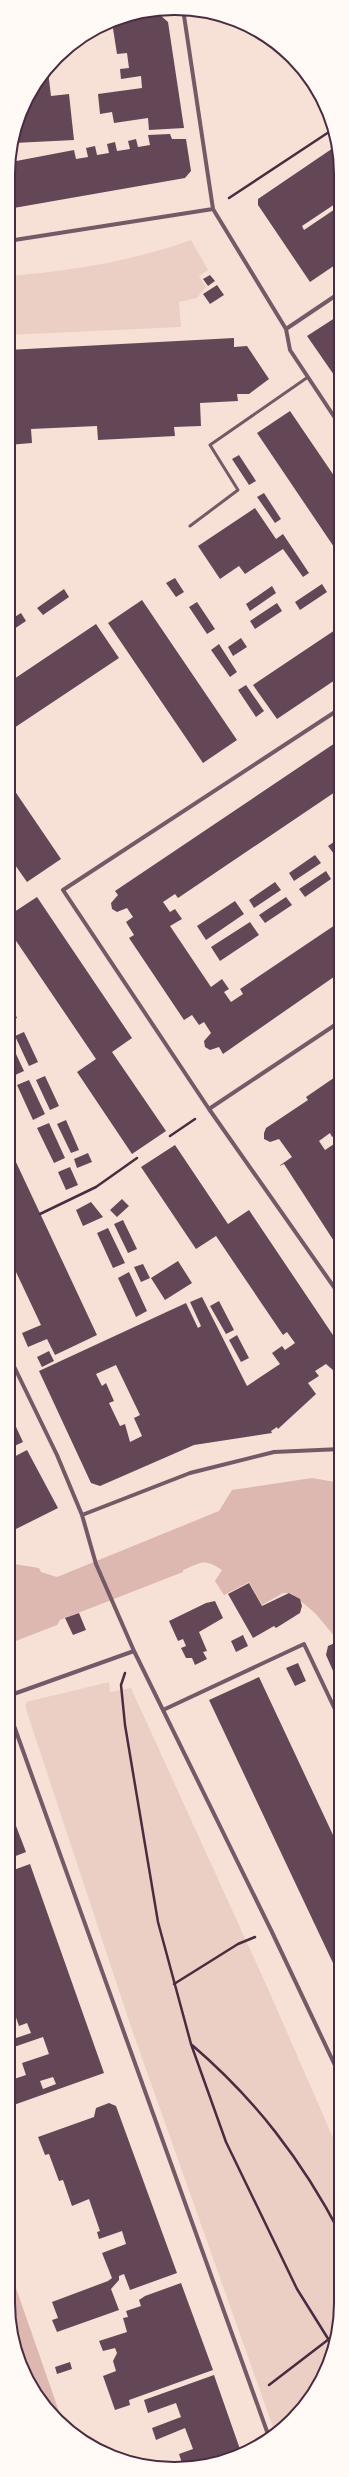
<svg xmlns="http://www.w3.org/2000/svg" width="349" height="2477" viewBox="0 0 349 2477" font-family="Montserrat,sans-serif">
  <rect width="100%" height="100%" fill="#f7e1d7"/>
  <path fill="#ebcfc5" d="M191 240 208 270 199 276 206 287 197 298 179 302 181 327 8 335V276C70 271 133 261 191 240Z
    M109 1682 110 1692 131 1688 269 1991 341 2156V2314L324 2376 284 2428 275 2433 131 2027 26 1709V1702Z"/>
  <path fill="#dcb8b0" d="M312 1478 341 1483V1644L315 1613 291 1593H283L262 1605 249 1582 224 1595 215 1581 222 1570C204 1558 202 1562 183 1570V1572L60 1620 57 1625 8 1644V1563L39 1568 41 1572 57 1577 219 1511 232 1490Z
    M8 2265 63 2423 64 2425 57 2420 21 2366 8 2302Z"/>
  <path fill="#644757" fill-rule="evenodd" d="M160 15 168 22 184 128 149 130 148 118 114 123 112 112 100 114 98 94 142 88 141 76 121 79 120 69 129 68 127 53 117 54 112 22Z
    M48 71 51 96 69 94 74 140 14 143 25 101Z
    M170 134 172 139H186L191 171 185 178 8 209 10 156 11 162 74 150 76 159 88 157 86 148 95 146 97 155 109 153 107 144 115 142 117 151 130 149 128 141 136 139 138 147 150 145 148 135Z
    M336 146 341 163V200L302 226 304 230 341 205V261L310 282 258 205V199Z
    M210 275 215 281 208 286 203 279Z
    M217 285 224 295 210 304 203 294Z
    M341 314V370L334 375 307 336Z
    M234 338V347L247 346 269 379 249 394H237L238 401 200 403 201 426 174 427 175 436 98 440 97 426 31 429 32 443 8 445V350Z
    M290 411 341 486V542L334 547 257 433Z
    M239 455 256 481 249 485 232 459Z
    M264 493 281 519 275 523 257 497Z
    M255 508 276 539 283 534 309 573 303 577 283 549 245 574 239 566 220 579 198 546Z
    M175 578 184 592 176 597 166 583Z
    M322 584 327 592 300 610 295 602Z
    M272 586 276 593 250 611 246 604Z
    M64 589 69 597 43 615 37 608Z
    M142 600 237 740 203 763 108 623Z
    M197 602 215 629 207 634 189 607Z
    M277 603 282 611 255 629 250 621Z
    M21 613 26 621 8 633V621Z
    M96 624 119 658 8 732V683Z
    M341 626V676L277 719 253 685Z
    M241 638 247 647 233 656 228 647Z
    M219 644 237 672 230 677 211 650Z
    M246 685 264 711 256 717 238 690Z
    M341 739V788L178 898 175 894 163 902 170 912 175 909 182 919 170 926 211 987 222 979 229 989 224 992 231 1002 243 994 240 989 341 921V972L223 1054 219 1047 210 1050 205 1047 204 1041 211 1033 204 1022 199 1025 192 1015 184 1020 129 938 134 935 126 922 133 917 127 908 117 912 112 909 111 903 118 895 115 891Z
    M8 781 61 859 27 882 8 855Z
    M341 837V849L334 854 328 846Z
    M315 855 321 863 294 881 289 873Z
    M326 871 331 879 305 897 299 889Z
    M275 882 281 890 254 908 249 900Z
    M37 897 132 1038 112 1052 166 1131 132 1154 77 1072 96 1059 8 929V916Z
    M286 897 292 905 265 923 259 915Z
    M235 901 244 914 206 940 197 926Z
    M250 922 259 935 220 961 211 947Z
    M8 998 17 1018 9 1022 8 1021Z
    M24 1032 38 1062 29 1066 15 1036Z
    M8 1037 24 1071 13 1076 8 1066Z
    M341 1073V1131L332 1137 330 1133 319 1141 325 1150 334 1144 341 1154V1159L334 1164 341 1173V1252L284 1164 279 1166 292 1157 279 1139 270 1142 264 1139V1133L266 1128 308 1100 306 1097Z
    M45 1076 59 1106 50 1110 36 1080Z
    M29 1080 45 1114 33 1120 17 1085Z
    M66 1120 79 1150 71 1153 57 1124Z
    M49 1123 65 1158 54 1163 37 1128Z
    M8 1145 97 1335 55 1355 47 1339 28 1347 22 1333 41 1325 8 1255Z
    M175 1145 228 1224 249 1210 341 1347V1369L334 1371 326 1364 315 1371 319 1376 308 1383 316 1394 278 1429 277 1427 271 1431 272 1433 194 1445 100 1486 91 1483 39 1371 186 1303 198 1328 201 1326 190 1302 202 1297 247 1386 280 1364 272 1353 282 1346 285 1350 295 1343 287 1332 283 1335 216 1236 196 1249 141 1167ZM116 1365 140 1415 134 1418 142 1436 130 1442 125 1424 120 1426 109 1403 114 1401 106 1383 102 1386 96 1374Z
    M88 1153 92 1162 77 1168 74 1159Z
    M70 1167 78 1185 66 1190 58 1172Z
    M122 1199 129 1206 117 1217 110 1210Z
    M91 1202 103 1217 83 1226 76 1210Z
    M123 1220 137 1249 128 1253 114 1224Z
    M108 1228 125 1263 113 1268 97 1233Z
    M178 1261 192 1283 165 1300 151 1278Z
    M143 1264 150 1278 141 1282 134 1267Z
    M129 1272 147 1311 136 1317 118 1278Z
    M219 1301 234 1330 226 1334 210 1306Z
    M237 1335 249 1358 241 1362 229 1340Z
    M49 1351 54 1361 42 1367 37 1357Z
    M11 1416 23 1442 8 1449V1418Z
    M27 1450 58 1508 8 1533V1460Z
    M249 1583 262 1606 289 1593 300 1599 302 1606 300 1613 276 1628 274 1626 253 1638 228 1594Z
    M215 1601 223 1618 199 1632 207 1651 203 1652 207 1659 195 1665 192 1658H186L181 1648 186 1646 183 1639 178 1641 169 1621 206 1603Z
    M79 1613 86 1630 73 1635 65 1618Z
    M243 1635 248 1646 236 1652 231 1641Z
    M337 1642H341V1689L326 1655 328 1646Z
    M298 1663 306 1681 295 1686 286 1668Z
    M259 1677 341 1852V1980L209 1700Z
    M8 1805 26 1852 8 1859Z
    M30 1864 104 2073 8 2107V2071L11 2080 26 2075 22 2063 49 2054 43 2037 8 2049V2035L11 2034 13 2039 31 2033 27 2023 19 2026 13 2009 8 2011V1872ZM53 2077 56 2084 43 2089 40 2081Z
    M109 2103 116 2106 177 2273 130 2290 124 2274 119 2276V2280L111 2289 119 2310 57 2332 52 2320 58 2318 52 2302 108 2281 112 2278 102 2253 126 2244 122 2231 99 2239 97 2232 100 2231 89 2199 72 2206 63 2180 59 2181 49 2154 45 2155 38 2137 94 2117 96 2108Z
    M181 2283 213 2370 129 2400 130 2405 115 2410 103 2376 116 2371 113 2361 117 2353 115 2348 103 2351 99 2341 127 2332 123 2318 128 2317 126 2311 141 2306 139 2300 145 2296Z
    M70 2362 72 2369 57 2374 55 2367Z
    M214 2375 241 2452 228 2460 183 2466 179 2454 193 2449 185 2428 156 2440 152 2428 181 2417 176 2403 148 2413 144 2400Z"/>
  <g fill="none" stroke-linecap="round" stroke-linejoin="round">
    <path stroke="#4a2c40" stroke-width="2.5" d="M229 198 332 130
      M170 1136 195 1119
      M40 1214 96 1187 137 1158
      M125 1673 121 1685 125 1725 158 1922 191 2044 226 2142 297 2289 332 2345
      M174 1984 238 1944 255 1937
      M192 2045C255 2099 302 2160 341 2235
      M269 2385 329 2339"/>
    <path stroke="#755966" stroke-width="3" d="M190 526 238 490 210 445 308 377"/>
    <path stroke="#755966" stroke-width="4" d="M183 9 213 209 286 329 290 350 341 427
      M8 241 213 209
      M286 329 341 292
      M341 708 63 890 209 1109 341 1297
      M209 1109 341 1021
      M8 1354 57 1455 82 1515 96 1564 134 1651 271 1930 341 2078
      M82 1515 190 1473 274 1452 341 1449
      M8 1696 134 1651
      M8 1709 269 2437
      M163 1710 304 1644 341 1722"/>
  </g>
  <path d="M0 0H349V2477H0ZM174 15H175A159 159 0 0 1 334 174V2303A159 159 0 0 1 175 2462H174A159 159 0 0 1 15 2303V174A159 159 0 0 1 174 15Z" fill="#fffaf5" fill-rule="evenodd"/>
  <path fill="none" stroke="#4a2c40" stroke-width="2" d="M174 15H175A159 159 0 0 1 334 174V2303A159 159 0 0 1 175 2462H174A159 159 0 0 1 15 2303V174A159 159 0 0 1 174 15Z"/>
</svg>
